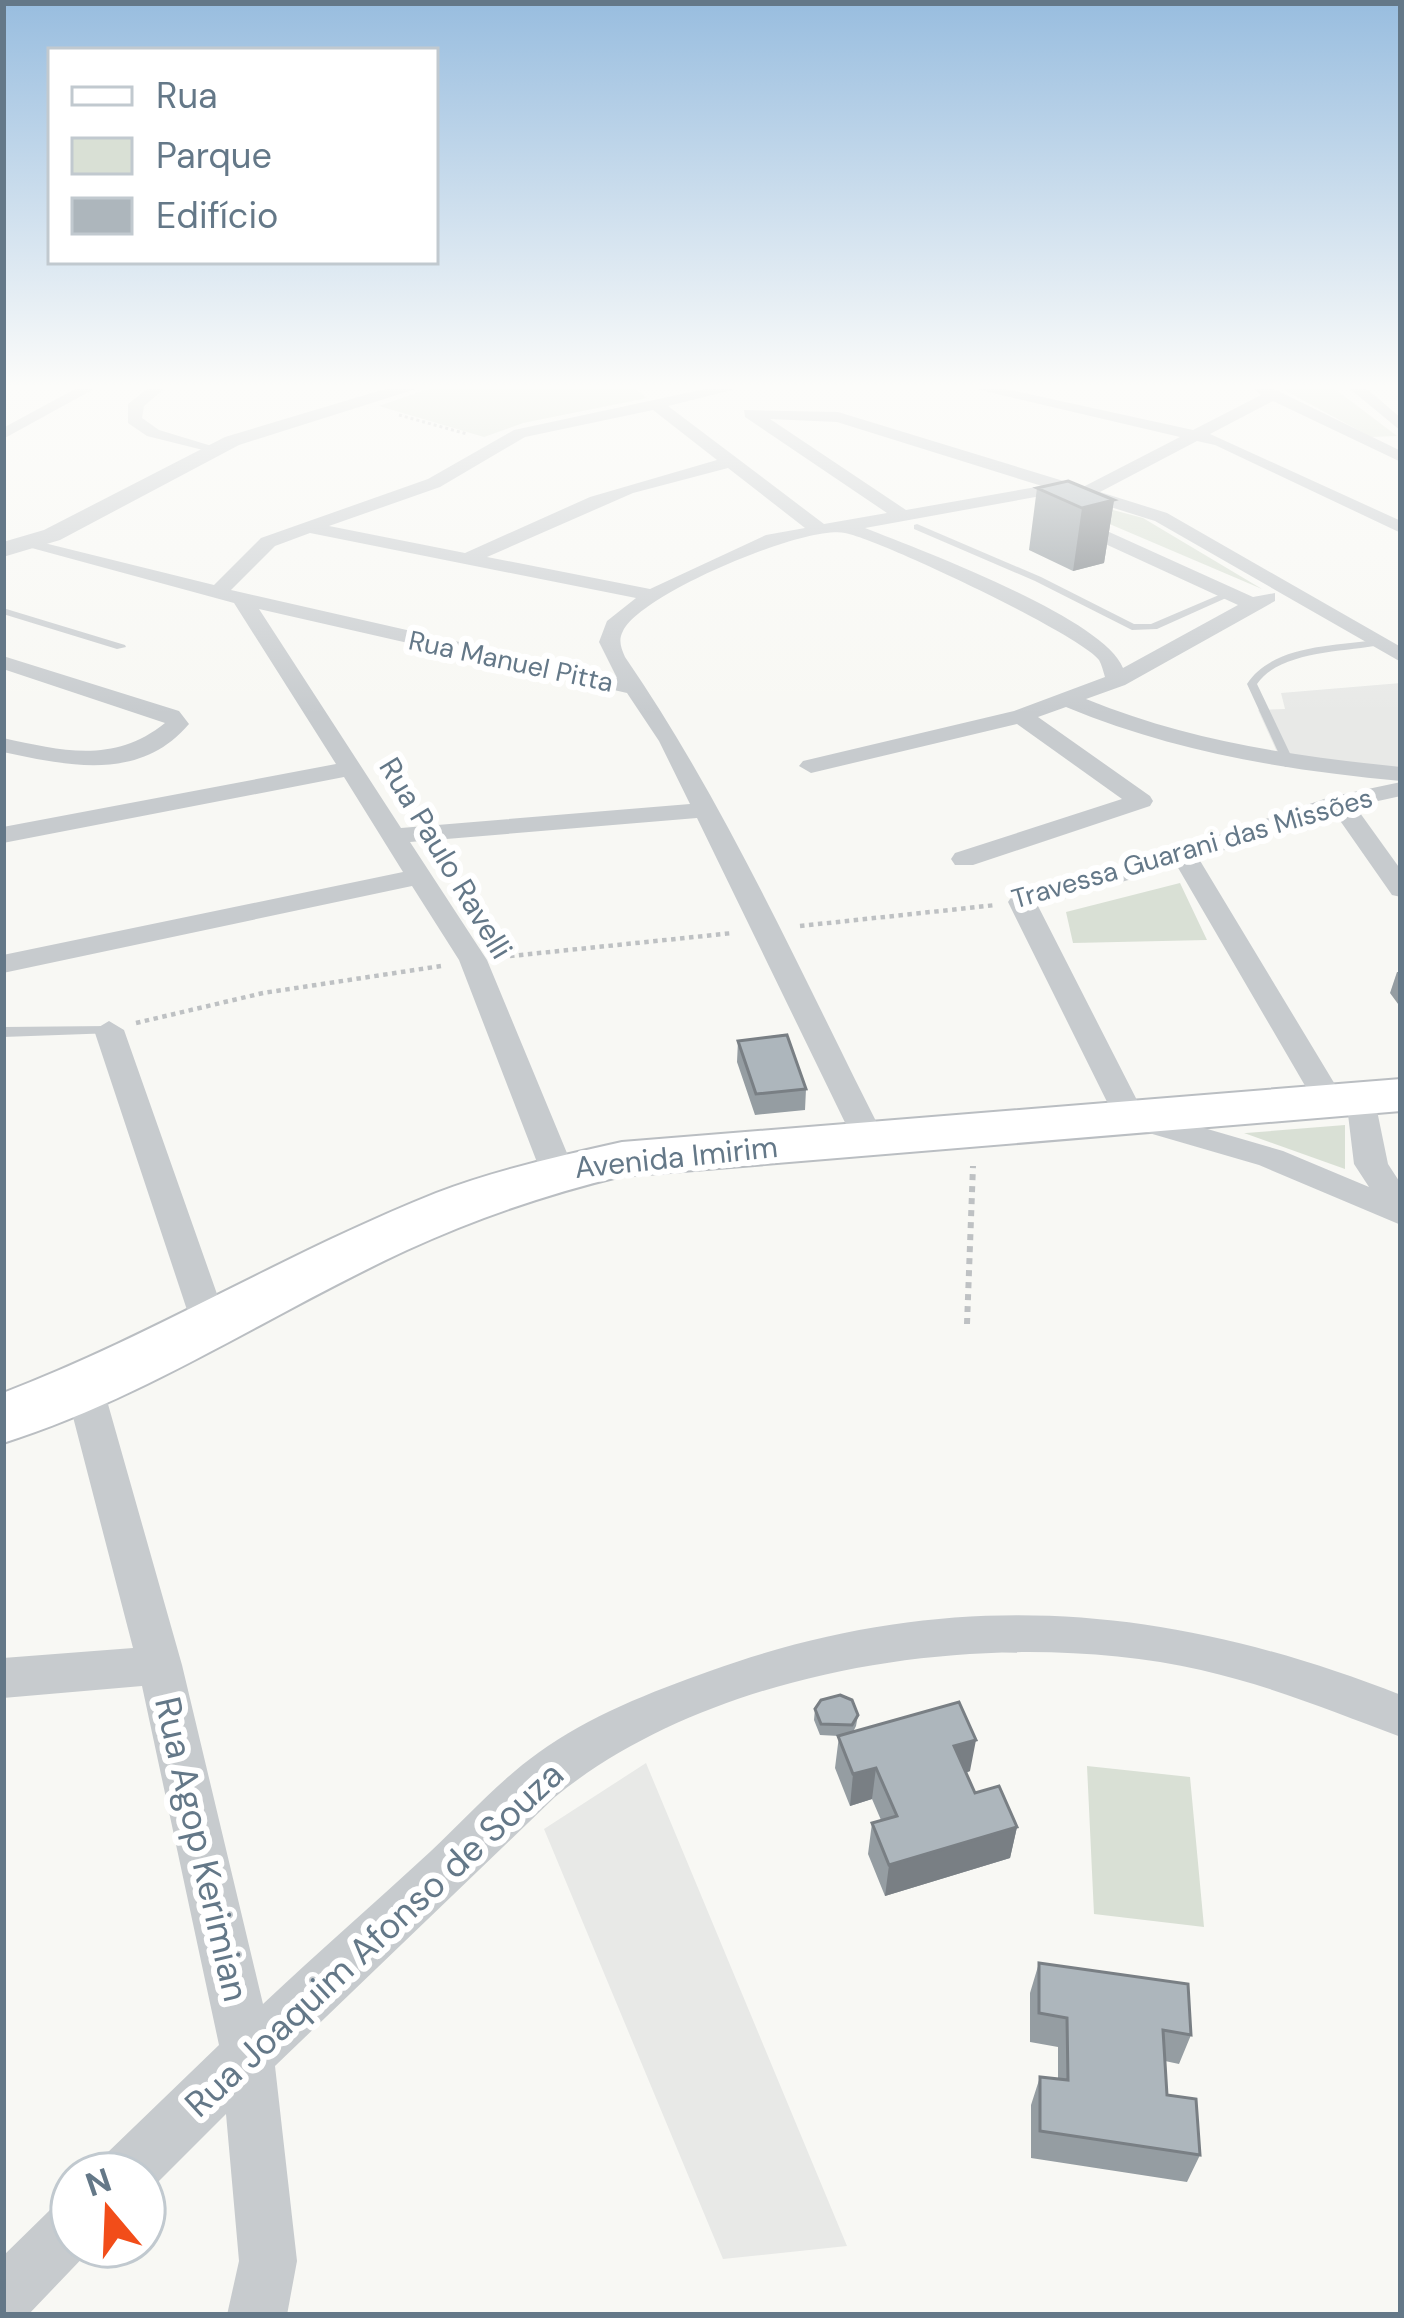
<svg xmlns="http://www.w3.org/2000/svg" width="1404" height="2318" viewBox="0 0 1404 2318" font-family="'DM Sans',sans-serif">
  <rect width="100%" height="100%" fill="#f8f8f4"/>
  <path fill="#e8e9e7" d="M1401 683V772L1282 763 1258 710 1285 709 1281 693Z
    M646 1763 847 2246 723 2259 544 1829Z"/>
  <path fill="#d9e0d5" d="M428 389H636L647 398 523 423 484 437 379 406Z
    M1282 389H1335L1397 436 1371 437Z
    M1079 501 1143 518 1262 589 1065 505Z
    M1180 883 1207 940 1073 943 1066 912Z
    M1345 1125V1169L1244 1133H1246Z
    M1087 1766 1190 1777 1204 1927 1094 1914Z"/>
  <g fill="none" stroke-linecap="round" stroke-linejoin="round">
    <defs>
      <path id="primary" d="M1401 1079V1111L622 1176C547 1194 477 1218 407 1250 271 1313 146 1398 3 1443V1393C152 1336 288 1252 436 1193 497 1170 559 1156 622 1142Z"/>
    </defs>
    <use href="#primary" stroke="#babec2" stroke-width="4"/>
    <path stroke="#bec1c3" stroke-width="3" stroke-dasharray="3 3" stroke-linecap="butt" d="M399 415 467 434"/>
    <path stroke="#bec1c3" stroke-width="4.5" stroke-dasharray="4.5 4.5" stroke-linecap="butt" d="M800 926 996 905
      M501 957 733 933
      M136 1023 263 993 441 966"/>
    <path stroke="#bec1c3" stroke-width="6" stroke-dasharray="6 6" stroke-linecap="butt" d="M967 1324 973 1166"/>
    <path fill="#c7cbce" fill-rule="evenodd" d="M917 524 1041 577 1134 624H1151L1226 592 1235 594 1157 629 1132 630 1035 581 914 529V525Z
      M3 608 125 645 126 647 117 649 3 614Z
      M1376 640 1380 641V645C1344 652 1279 651 1257 684L1295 764 1285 767 1247 684C1272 645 1334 646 1376 640Z
      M109 1026 116 1030 114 1033 3 1037V1027Z"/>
    <path fill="#c7cbce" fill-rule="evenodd" d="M75 389H94L3 439V428Z
      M147 389H164L144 406 142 418 159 430 215 447V453L147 436 128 423V404Z
      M705 389H736L668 406 824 524 887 513 745 417 744 410 838 412 1083 487 1180 437 976 389H1006L1193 430 1261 395 1254 389H1274L1401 451V462L1273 401 1210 434 1401 521V533L1215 445 1197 441 1100 492 1167 513 1401 647V662L1155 521 1063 492 865 528C918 549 1104 618 1123 668L1238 605 1064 525V517H1076L1253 597 1275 593V601L1261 609 1125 685 1086 699C1189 741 1292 756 1401 767V781C1284 770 1175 752 1066 707L1038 717 1150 796 1153 801 1150 806 973 865H955L951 859 955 853 1122 799 1017 724 811 773 799 766 803 761 1014 711 1105 677C1103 671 1102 665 1099 660 1079 634 881 540 845 533 804 525 641 594 623 631 618 640 621 648 625 657 728 807 802 976 885 1139L881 1146H857L853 1139 697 818 410 842 487 960 574 1170 569 1178H545L540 1170 459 960 412 886 3 973V955L403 872 344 777 3 843V827L336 764 234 603 28 547V539L214 585 261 538 428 479 514 430ZM653 410 717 460 590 497 465 553 329 526 440 487 525 437ZM770 419 837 422 1042 486 906 510ZM728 468 805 528 766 535 650 589 487 557 633 493ZM310 533 636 598 607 621 599 642 617 678 231 590 275 546ZM259 609 627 693 659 741 690 804 401 828Z
      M1350 389H1367L1401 418V431Z
      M3 656 179 711 189 724C140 782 68 766 3 752V738C63 751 114 764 165 723L3 669Z
      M1401 782V796L1355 806 1401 870V897L1392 895 1334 812 1199 859 1345 1101 1340 1108H1318L1177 866 1038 906 1142 1110 1283 1151 1369 1187 1354 1164 1346 1098 1362 1088 1373 1091 1388 1164 1401 1184V1225L1259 1165 1118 1124 1008 902 1012 896 1175 850 1330 797Z
      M109 1021 124 1030 229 1328 224 1337 211 1341 198 1337 193 1328 94 1030Z
      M85 1376 99 1380 104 1390 182 1665 263 2004C318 1952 375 1903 431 1851 466 1818 499 1781 538 1753 589 1716 651 1692 710 1671 950 1585 1166 1603 1401 1695V1737C1334 1712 1271 1686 1201 1670 999 1625 718 1664 555 1797L275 2066 297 2261 287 2315H227L239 2261 226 2114 146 2194 144 2174H98L106 2154 219 2045 142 1686 3 1698V1658L133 1648 66 1390 71 1380Z
      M72 2199V2246L92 2248 28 2315H3V2256L52 2208Z"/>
    <path fill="#c7cbce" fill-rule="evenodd" d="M385 389H416L239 445 60 540 3 557V542L44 530 225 437Z"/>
    <use href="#primary" fill="#fff" fill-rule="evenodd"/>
  </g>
  <path fill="#959da2" d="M1037 488 1114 500 1104 563 1073 571 1029 550Z
    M1397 972H1401V1008L1390 993Z
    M738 1041 806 1089 805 1110 755 1115 737 1062Z
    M815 1709 858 1715 856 1726 853 1732 970 1771 966 1773 975 1793 1017 1827 1010 1858 885 1896 868 1854 872 1823 881 1820 872 1799 850 1806 835 1768 839 1736 820 1735 814 1720Z
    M1039 1963 1191 2035 1179 2064 1165 2061 1167 2095 1200 2155 1187 2182 1031 2158V2105L1040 2077 1058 2079V2047L1030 2042V1993Z"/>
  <path fill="#797f84" d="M1114 500 1104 563 1073 571 1082 508Z
    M976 1740 970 1771 948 1778 954 1746Z
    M876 1768 872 1799 850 1806 853 1774Z
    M1017 1827 1010 1858 885 1896 889 1865Z"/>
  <path fill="#adb6bc" stroke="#797f84" stroke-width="3" d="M1068 481 1114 500 1082 508 1037 488Z
    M787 1035 806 1089 756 1094 738 1041Z
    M840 1695 852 1700 858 1715 852 1725 821 1724 815 1709 821 1700Z
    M959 1702 976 1740 954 1746 975 1793 999 1786 1017 1827 889 1865 872 1823 897 1816 876 1768 853 1774 838 1736Z
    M1039 1963 1188 1984 1191 2035 1163 2030 1167 2095 1196 2099 1200 2155 1040 2131V2077L1068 2080 1067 2018 1039 2013Z"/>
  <linearGradient id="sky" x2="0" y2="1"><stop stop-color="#98bddf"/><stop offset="0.54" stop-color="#fcfcfa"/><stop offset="1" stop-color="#fcfcfa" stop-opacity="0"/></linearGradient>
  <rect width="1404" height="714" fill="url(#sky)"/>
  <g text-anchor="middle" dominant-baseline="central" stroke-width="12" stroke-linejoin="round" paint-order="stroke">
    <g font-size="27" fill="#647888" stroke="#fff">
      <text transform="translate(511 661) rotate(12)">Rua Manuel Pitta</text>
      <text transform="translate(1192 848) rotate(-16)">Travessa Guarani das Missões</text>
    </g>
    <g font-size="30" fill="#647888" stroke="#fff">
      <text transform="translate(446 858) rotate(59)">Rua Paulo Ravelli</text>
      <text transform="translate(676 1157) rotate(-6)">Avenida Imirim</text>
    </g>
    <g font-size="36" fill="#647888" stroke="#fff">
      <text transform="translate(202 1849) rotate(77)">Rua Agop Kerimian</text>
      <text transform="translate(374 1939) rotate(-43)">Rua Joaquim Afonso de Souza</text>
    </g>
  </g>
  <rect width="1404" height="2318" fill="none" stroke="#647888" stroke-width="12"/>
  <rect x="48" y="48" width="390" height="216" fill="#ffffff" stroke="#c1c9cf" stroke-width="3"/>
  <rect x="72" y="87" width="60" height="18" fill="#ffffff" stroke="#c1c9cf" stroke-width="3"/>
  <text x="156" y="108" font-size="36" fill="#647888">Rua</text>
  <rect x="72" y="138" width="60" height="36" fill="#d9e0d5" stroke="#c1c9cf" stroke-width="3"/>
  <text x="156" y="168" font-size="36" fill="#647888">Parque</text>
  <rect x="72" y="198" width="60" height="36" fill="#adb6bc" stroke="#c1c9cf" stroke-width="3"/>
  <text x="156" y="228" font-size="36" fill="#647888">Edifício</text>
  <g transform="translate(108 2210) rotate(341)"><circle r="57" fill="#ffffff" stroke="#c1c9cf" stroke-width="3"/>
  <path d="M0-9L21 45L0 30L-21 45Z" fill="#f24d19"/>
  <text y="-18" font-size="33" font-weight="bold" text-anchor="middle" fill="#647888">N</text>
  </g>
</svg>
